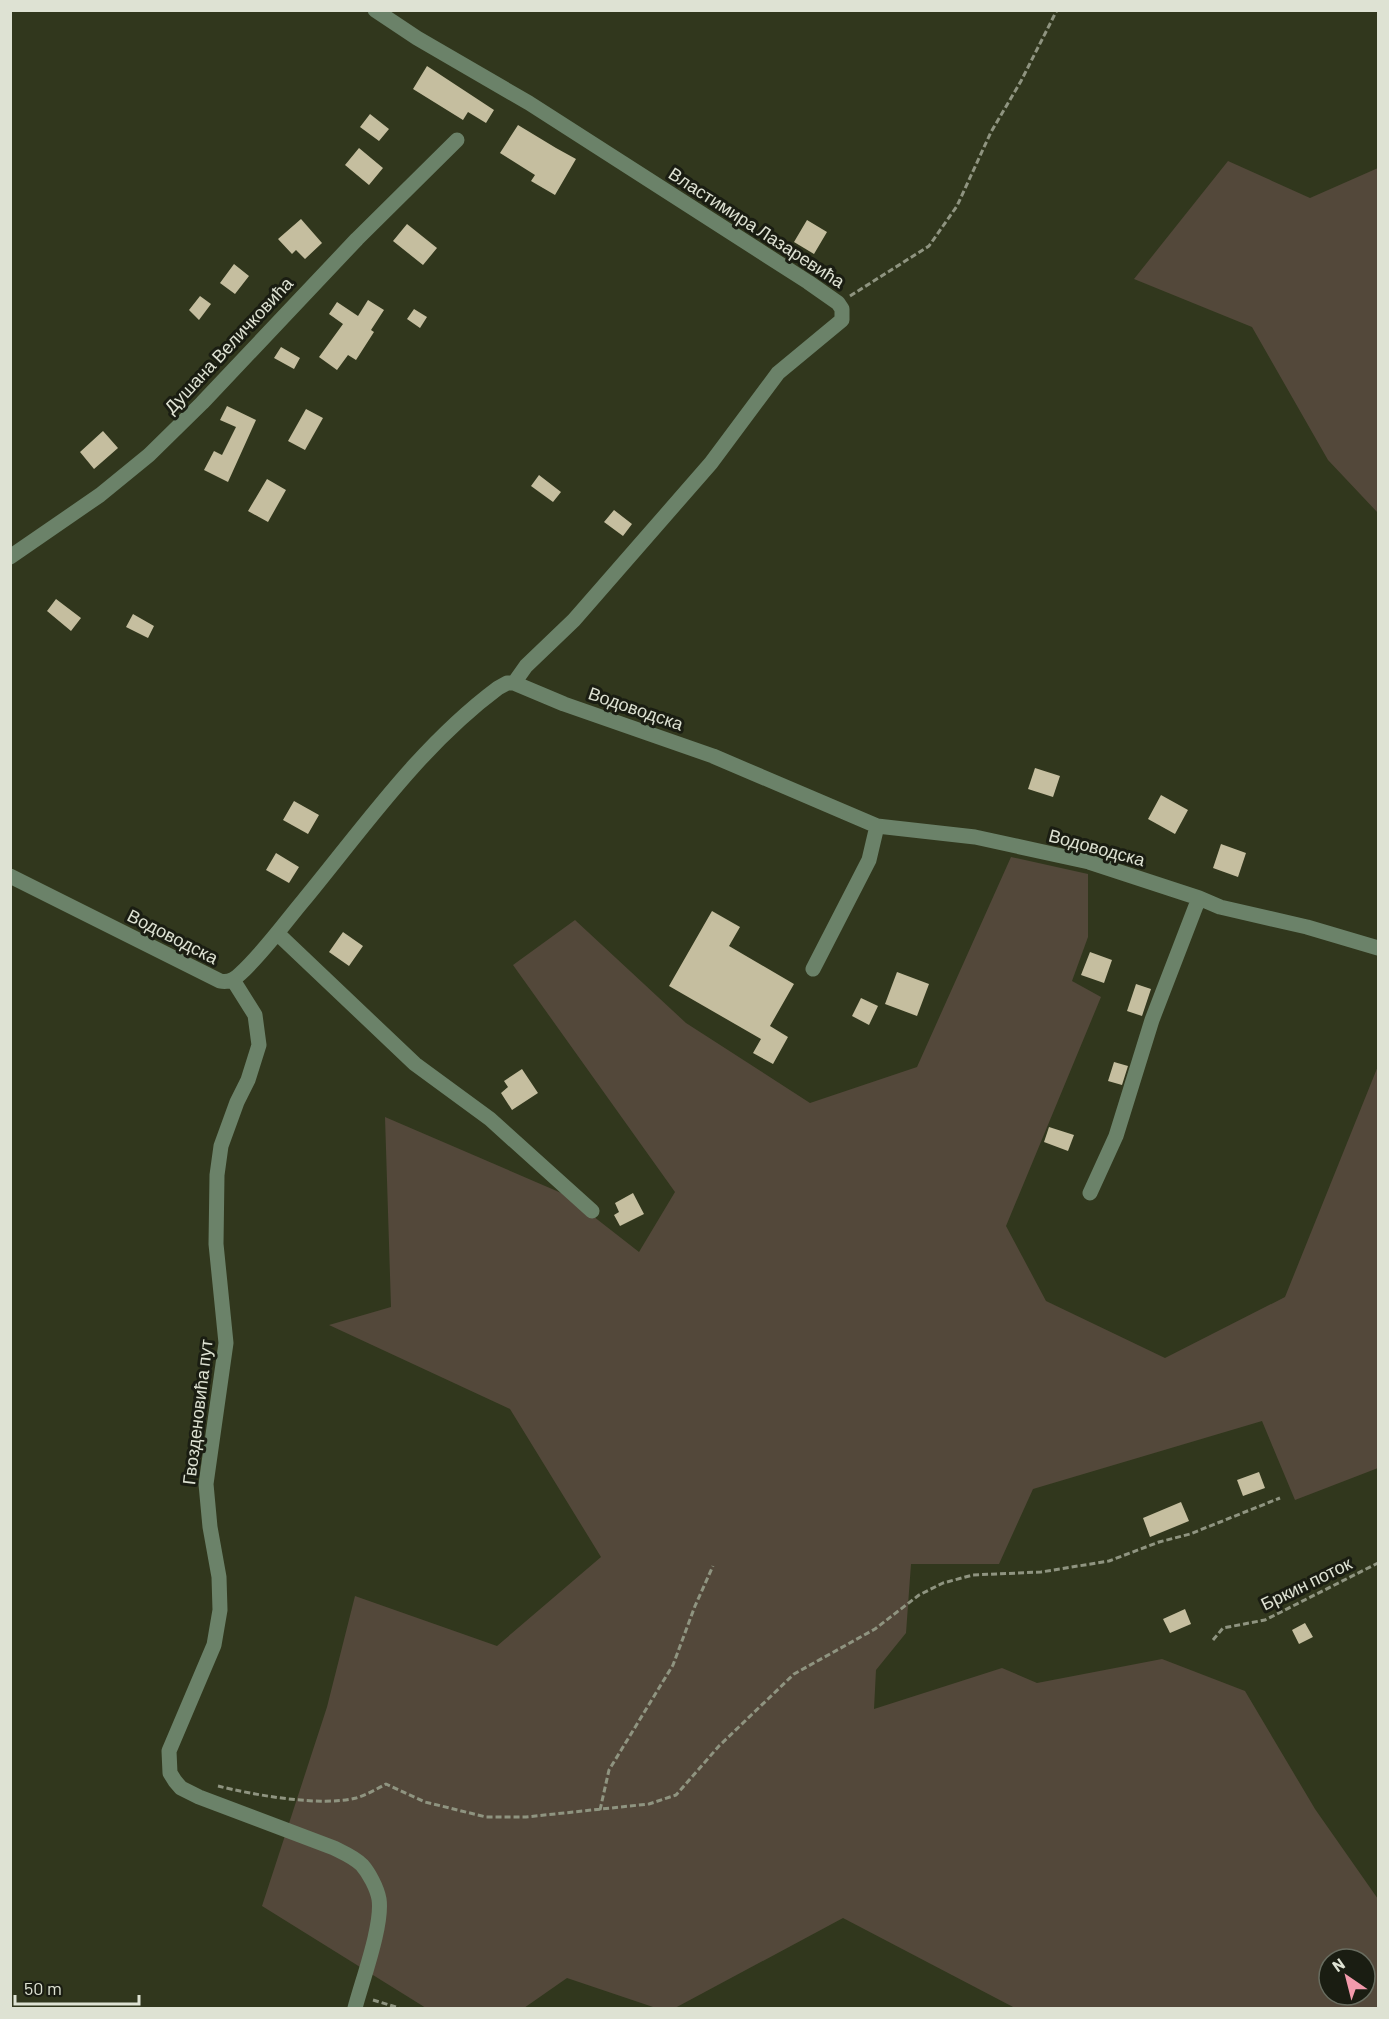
<svg xmlns="http://www.w3.org/2000/svg" width="1389" height="2019" viewBox="0 0 1389 2019" font-family="Barlow,sans-serif">
  <rect width="100%" height="100%" fill="#31371d"/>
  <path fill="#53483a" fill-rule="evenodd" d="M1228 161 1310 198 1378 168V513L1328 460 1252 327 1134 279Z
    M1011 857 1088 874V937L1072 981 1101 997 1006 1226 1046 1301 1165 1358 1285 1297 1378 1066V1468L1295 1500 1262 1421 1033 1489 999 1564H911L906 1633 876 1670 874 1709 1002 1668 1037 1683 1162 1659 1245 1691 1315 1809 1378 1899V2008H1015L843 1918 675 2008H656L567 1978 524 2008H426L262 1906 327 1707 355 1596 497 1646 601 1557 510 1409 329 1325 391 1307 385 1117 566 1195 639 1252 675 1192 513 965 575 920 686 1023 810 1103 917 1067ZM1329 1959H1365V1995H1329Z"/>
  <path fill="#c5be9f" d="M427 66 494 110 486 123 468 112 463 120 413 89Z
    M370 114 389 129 379 141 360 127Z
    M518 125 556 148 576 159 555 195 531 181 535 175 500 153Z
    M359 148 383 168 369 185 345 165Z
    M301 219 322 243 305 259 296 250 292 254 278 239Z
    M807 220 827 232 814 254 794 242Z
    M407 224 437 248 423 265 393 241Z
    M234 264 249 276 235 294 220 283Z
    M200 296 211 304 199 320 189 310Z
    M368 300 384 310 371 330 374 332 356 360 348 355 337 370 319 357 343 324 329 314 337 302 358 316Z
    M414 309 427 317 420 328 407 319Z
    M281 347 300 358 294 369 274 358Z
    M227 406 256 420 228 482 204 470 214 451 222 455 236 427 220 420Z
    M306 409 323 418 305 450 288 441Z
    M103 431 118 448 94 469 80 452Z
    M539 475 561 492 553 502 531 486Z
    M267 479 286 490 268 522 248 511Z
    M614 510 632 524 623 536 604 522Z
    M56 599 81 618 71 631 47 611Z
    M133 614 154 626 148 638 126 627Z
    M1035 768 1060 776 1053 797 1028 789Z
    M1161 795 1188 810 1175 834 1148 819Z
    M294 801 319 815 308 834 283 820Z
    M1221 844 1246 853 1238 877 1213 868Z
    M276 853 299 867 289 883 266 870Z
    M712 911 740 927 729 946 794 984 770 1026 788 1037 773 1064 753 1053 761 1039 669 986Z
    M343 932 363 946 349 966 329 952Z
    M1090 952 1112 960 1104 983 1081 975Z
    M897 972 929 984 917 1016 885 1004Z
    M1136 984 1151 989 1142 1016 1127 1011Z
    M861 998 878 1006 869 1025 852 1016Z
    M1114 1062 1128 1066 1122 1085 1108 1081Z
    M522 1069 538 1093 512 1110 501 1093 508 1087 504 1081Z
    M1049 1127 1074 1135 1068 1151 1044 1142Z
    M633 1193 644 1214 620 1226 614 1215 619 1212 615 1203Z
    M1259 1472 1265 1488 1243 1496 1237 1480Z
    M1181 1502 1189 1521 1150 1537 1143 1518Z
    M1185 1609 1191 1624 1170 1633 1163 1619Z
    M1305 1623 1313 1637 1299 1644 1292 1630Z"/>
  <g fill="none" stroke-linecap="round" stroke-linejoin="round">
    <path stroke="#8f9480" stroke-width="3" stroke-dasharray="6 3" stroke-linecap="butt" d="M850 296 929 246 957 206 991 132 1021 81 1057 10
      M1213 1640 1223 1628 1265 1620 1378 1563
      M218 1786C253 1795 322 1807 356 1798 366 1795 377 1789 386 1784L425 1802 486 1817H526L649 1804 676 1795 719 1746 794 1674 875 1629 919 1595 943 1583 973 1575 1041 1572 1109 1561 1159 1542 1190 1534 1280 1498
      M600 1810 609 1770 673 1665 695 1606 713 1566
      M373 2000 399 2008"/>
    <path stroke="#6b8269" stroke-width="15" d="M375 10 417 38 529 103 808 282 838 303 842 309V320L778 373 711 463 574 620 526 666 514 683
      M10 557 100 495 149 455 202 403 357 239 457 140
      M10 876 220 981C228 983 234 980 240 974 263 953 283 925 303 901 364 827 420 746 498 688L507 683H514L564 704 713 756 877 826 975 837 1089 862 1199 898 1220 907 1307 927 1378 948
      M277 933 415 1064 490 1119 592 1211
      M813 969 869 860 877 826
      M233 980 255 1015 259 1045 248 1080 237 1102 221 1146 217 1175 216 1244 226 1343 206 1484 210 1527 219 1577 220 1610 214 1645 169 1751 170 1773 175 1781 181 1788 199 1797 334 1848C344 1853 354 1857 362 1865 369 1873 377 1888 379 1899 383 1925 362 1981 355 2008
      M1090 1193 1116 1136 1152 1020 1199 898"/>
  </g>
  <g text-anchor="middle" dominant-baseline="central" stroke-width="6" stroke-linejoin="round" paint-order="stroke">
    <g font-size="18" fill="#dee2d3" stroke="#1a1d12">
      <text transform="translate(757 227) rotate(33)">Властимира Лазаревића</text>
      <text transform="translate(228 345) rotate(-47)">Душана Величковића</text>
      <text transform="translate(636 708) rotate(19)">Водоводска</text>
      <text transform="translate(1097 847) rotate(15)">Водоводска</text>
      <text transform="translate(173 936) rotate(27)">Водоводска</text>
      <text transform="translate(197 1412) rotate(-83)">Гвозденовића пут</text>
      <text transform="translate(1306 1583) rotate(-26)">Бркин поток</text>
    </g>
  </g>
  <rect width="1389" height="2019" fill="none" stroke="#dee2d3" stroke-width="24"/>
  <g transform="translate(1347 1977) rotate(325)"><circle r="28" fill="#1a1d12" stroke="#686c5f" stroke-width="1.5"/>
  <path d="M0-4.5L10 22L0 15L-10 22Z" fill="#f39aac"/>
  <text y="-9" font-size="16" font-weight="bold" text-anchor="middle" fill="#dee2d3">N</text>
  </g>
  <path d="M15 1995v9h124v-9" fill="none" stroke="#dee2d3" stroke-width="3"/>
  <text x="24" y="1995" font-size="18" fill="#dee2d3" stroke="#1a1d12" stroke-width="4.5" paint-order="stroke">50 m</text>
</svg>
